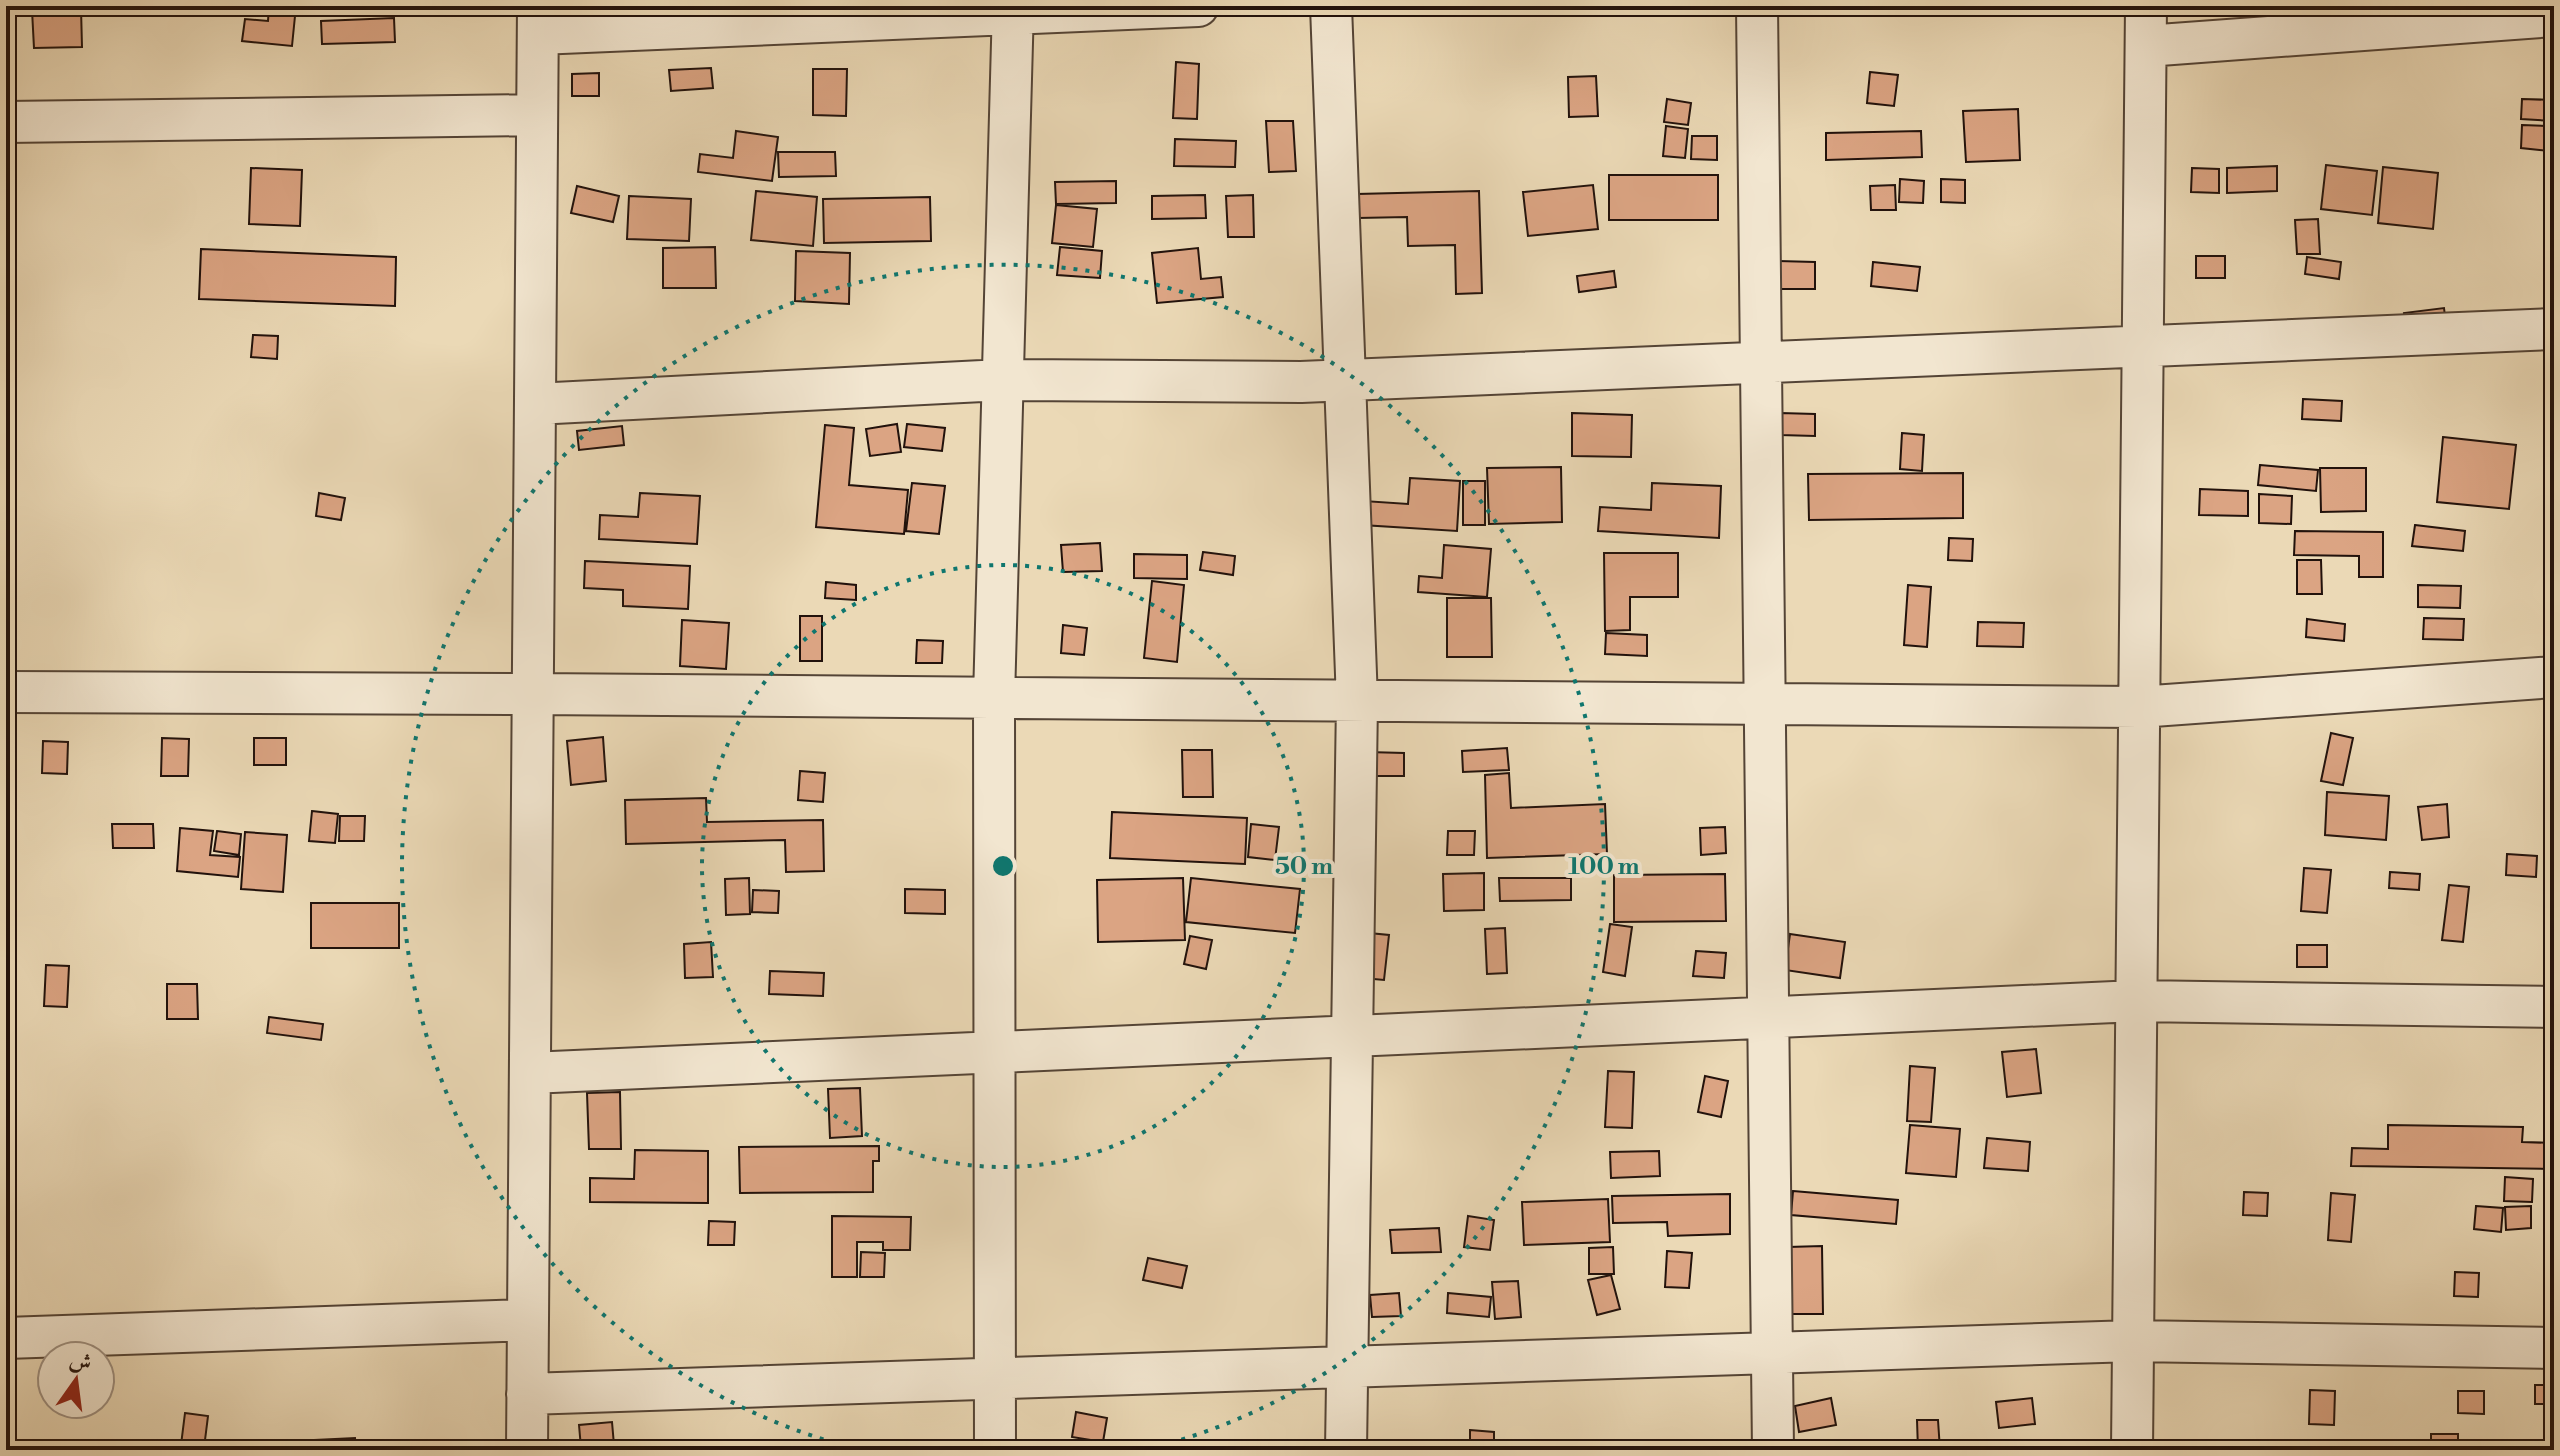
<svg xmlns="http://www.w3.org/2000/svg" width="2560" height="1456" viewBox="0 0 2560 1456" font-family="'Libre Bodoni',Amiri,serif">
  <rect width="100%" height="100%" fill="#ebd9b6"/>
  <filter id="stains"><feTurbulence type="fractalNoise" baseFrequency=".0025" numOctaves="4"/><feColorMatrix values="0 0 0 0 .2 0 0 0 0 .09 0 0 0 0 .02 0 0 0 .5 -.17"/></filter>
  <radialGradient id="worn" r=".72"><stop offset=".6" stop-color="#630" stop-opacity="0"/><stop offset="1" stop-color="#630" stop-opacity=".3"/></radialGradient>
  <path fill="#dba483" stroke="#22120c" stroke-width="2" d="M151 6H175V10L151 11Z
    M269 6H296L292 46 242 41 245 19 268 21Z
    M81 8 82 47 34 48 32 10Z
    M394 18 395 42 322 44 321 21Z
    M1176 62 1199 64 1197 119 1173 118Z
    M711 68 713 88 671 91 669 70Z
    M813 69H847L846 116 813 115Z
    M1870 72 1898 75 1894 106 1867 103Z
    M599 73V96H572V74Z
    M1596 76 1598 116 1569 117 1568 77Z
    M1667 99 1691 103 1688 125 1664 122Z
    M2522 99 2554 100 2553 121 2521 119Z
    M2018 109 2020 160 1966 162 1963 111Z
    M1266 121H1293L1296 171 1269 172Z
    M2522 125 2550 126 2548 151 2521 148Z
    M1666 126 1688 129 1685 158 1663 156Z
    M736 131 778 137 772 181 698 172 700 154 733 158Z
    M1921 131 1922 157 1826 160V133Z
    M1692 136H1717V160L1691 159Z
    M1175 139 1236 141 1235 167 1174 166Z
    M778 152H835L836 176 779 177Z
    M2326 165 2377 171 2372 215 2321 209Z
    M2277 166V191L2227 193V168Z
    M2383 167 2438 173 2433 229 2378 223Z
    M251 168 302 170 300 226 249 224Z
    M2192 168 2219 169V193L2191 192Z
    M1609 175H1718V220H1609Z
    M1900 179 1924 181 1923 203 1899 202Z
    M1941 179 1965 180V203L1941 202Z
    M1116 181V203L1056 204 1055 182Z
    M1593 185 1598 229 1528 236 1523 192Z
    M1895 185 1896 210H1871L1870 186Z
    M577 186 619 196 613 222 571 213Z
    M756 191 817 197 813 246 751 240Z
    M1479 191 1482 293 1456 294 1455 245 1408 246 1407 217 1358 218 1357 194Z
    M1205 195 1206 218 1152 219V196Z
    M1253 195 1254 237H1228L1226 196Z
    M629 196 691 199 689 241 627 239Z
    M930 197 931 241 824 243 823 199Z
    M1056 205 1097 209 1093 247 1052 243Z
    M2318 219 2320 254H2297L2295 220Z
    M715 247 716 288H663V248Z
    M1060 247 1102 251 1100 278 1057 275Z
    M1198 248 1201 279 1221 277 1223 297 1157 303 1152 253Z
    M201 249 396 257 395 306 199 299Z
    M796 251 850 253 849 304 795 301Z
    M2196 256H2225V278H2196Z
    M2307 257 2341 262 2339 279 2305 274Z
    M1777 261 1815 262V289H1777Z
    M1873 262 1920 267 1917 291 1871 286Z
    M1614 271 1616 287 1579 292 1577 276Z
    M2444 308 2446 324 2407 329 2404 313Z
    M253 335 278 336 277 359 251 357Z
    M2303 399 2342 401 2341 421 2302 419Z
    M1572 413 1632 415 1631 457 1572 456Z
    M1780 413 1815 414V436L1780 435Z
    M897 424 901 452 870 456 866 429Z
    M907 424 945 428 942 451 904 447Z
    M825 425 854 428 849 485 908 490 904 534 816 527Z
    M622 426 624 445 579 450 577 431Z
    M1902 433 1924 435 1922 471 1900 469Z
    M2443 437 2516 445 2509 509 2437 502Z
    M2260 465 2318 470 2316 491 2258 485Z
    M1561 467 1562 522 1489 524 1487 468Z
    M2320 468H2366V511L2321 512Z
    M1963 473V518L1809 520 1808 474Z
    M1410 478 1460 481 1457 531 1362 525 1364 501 1408 504Z
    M1463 481H1485V525H1463Z
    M912 483 945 486 939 534 906 531Z
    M1652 483 1721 486 1719 538 1598 531 1600 507 1651 510Z
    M2200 489 2248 491V516L2199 515Z
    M319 493 345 498 341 520 316 516Z
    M640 493 700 496 697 544 599 539 600 515 638 517Z
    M2259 494 2292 496 2291 524 2259 523Z
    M2415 525 2465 531 2463 551 2412 546Z
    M2295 531 2383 532V577H2359V556L2294 555Z
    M1949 538 1973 539 1972 561 1948 560Z
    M1100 543 1102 571 1063 572 1061 545Z
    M1444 545 1491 549 1487 597 1418 592 1419 576 1442 578Z
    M1203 552 1235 556 1233 575 1200 570Z
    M1604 553H1678V597H1630V630L1605 631Z
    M1134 554 1187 555V579L1134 578Z
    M2297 560H2321L2322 594H2297Z
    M585 561 690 566 688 609 623 606V590L584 588Z
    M1152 581 1184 585 1177 662 1144 658Z
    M826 582 856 585V600L825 598Z
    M1908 585 1931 587 1927 647 1904 645Z
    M2418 585 2461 586 2460 608 2418 607Z
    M1447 598H1491L1492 657H1447Z
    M800 616H822V661H800Z
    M2424 618 2464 619 2463 640 2423 639Z
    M2307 619 2345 624 2344 641 2306 637Z
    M682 620 729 623 726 669 680 666Z
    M1978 622 2024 623 2023 647 1977 646Z
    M1063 625 1087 628 1084 655 1061 653Z
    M1606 633 1647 635V656L1605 654Z
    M917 640 943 641 942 663H916Z
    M2331 733 2353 738 2343 785 2321 781Z
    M603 737 606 781 571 785 567 741Z
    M162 738 189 739 188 776H161Z
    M254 738H286V765H254Z
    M43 741 68 742 67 774 42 773Z
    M1507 748 1509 770 1463 772 1462 751Z
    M1182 750H1212L1213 797H1183Z
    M1367 752 1404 753V776H1367Z
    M800 771 825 773 823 802 798 800Z
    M1509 773 1511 808 1605 804 1607 854 1487 858 1485 775Z
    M2327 792 2389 796 2386 840 2325 835Z
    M706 798 707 822 823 820 824 871 786 872 785 840 626 844 625 800Z
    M2447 804 2449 837 2422 840 2418 807Z
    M312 811 338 814 335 843 309 841Z
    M1112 812 1247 818 1245 864 1110 858Z
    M340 816H365L364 841H339Z
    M112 824H153L154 848H113Z
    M1251 824 1279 827 1275 860 1248 857Z
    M1725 827 1726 853 1701 855 1700 828Z
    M180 828 213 831 210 855 240 857 238 877 177 871Z
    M217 831 241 834 239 855 214 851Z
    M1448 831H1475L1474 855H1447Z
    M245 832 287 835 283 892 241 889Z
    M2507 854 2537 856 2536 877 2506 875Z
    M2304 868 2331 870 2327 913 2301 911Z
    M2390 872 2420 874 2419 890 2389 888Z
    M2546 872 2554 873V893H2545Z
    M1484 873V910L1444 911 1443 874Z
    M1725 874 1726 921 1614 922V875Z
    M749 878 750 914 726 915 725 879Z
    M1183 878 1185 940 1098 942 1097 880Z
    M1191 878 1300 889 1295 933 1186 922Z
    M1499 878H1571V900L1500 901Z
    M2449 885 2469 887 2463 942 2442 940Z
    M905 889 945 890V914L905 913Z
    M753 890 779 891 778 913 752 912Z
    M311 903H399V948H311Z
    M1610 924 1632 927 1625 976 1603 972Z
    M1505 928 1507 973 1487 974 1485 929Z
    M1369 933 1389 935 1384 980 1363 978Z
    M1790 934 1845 942 1840 978 1785 970Z
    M1190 936 1212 940 1206 969 1184 964Z
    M711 942 713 977 685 978 684 944Z
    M2297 945H2327V967H2297Z
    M1696 951 1726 953 1724 978 1693 976Z
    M46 965 69 966 67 1007 44 1006Z
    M770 971 824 973 823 996 769 994Z
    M167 984H197L198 1019H167Z
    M269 1017 323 1024 321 1040 267 1033Z
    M2036 1049 2041 1093 2007 1097 2002 1052Z
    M1910 1066 1935 1068 1931 1122 1907 1121Z
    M1608 1071 1634 1072 1632 1128 1605 1127Z
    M1705 1076 1728 1081 1721 1117 1698 1112Z
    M860 1088 862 1136 830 1138 828 1089Z
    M620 1092 621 1149H589L587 1093Z
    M1910 1125 1960 1129 1956 1177 1906 1173Z
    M2388 1125 2523 1127 2522 1142 2554 1143V1169L2351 1166 2352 1148 2388 1149Z
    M1987 1138 2030 1142 2028 1171 1984 1168Z
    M879 1146V1161H873V1192L740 1193 739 1147Z
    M635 1150 708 1151V1203L590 1202V1178L634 1179Z
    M1659 1151 1660 1176 1611 1178 1610 1152Z
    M2505 1177 2533 1179 2532 1202 2504 1201Z
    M1793 1191 1898 1200 1896 1224 1791 1215Z
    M2244 1192 2268 1193 2267 1216 2243 1215Z
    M2331 1193 2355 1195 2351 1242 2328 1240Z
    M1730 1194V1234L1668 1236 1667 1222 1613 1223 1612 1196Z
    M1608 1199 1610 1242 1524 1245 1522 1202Z
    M2476 1206 2503 1208 2501 1232 2474 1229Z
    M2531 1206V1228L2506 1230 2505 1207Z
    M832 1216 911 1217 910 1250H883V1242H857V1277H832Z
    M1468 1216 1494 1220 1490 1250 1464 1247Z
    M709 1221 735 1222 734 1245H708Z
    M1439 1228 1441 1252 1392 1253 1390 1230Z
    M1822 1246 1823 1314H1790L1788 1247Z
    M1613 1247 1614 1274H1589V1248Z
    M1667 1251 1692 1253 1689 1288 1665 1287Z
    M861 1252 885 1253 884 1277H860Z
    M1148 1258 1187 1266 1182 1288 1143 1280Z
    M2550 1268H2554V1291H2550Z
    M2455 1272 2479 1273 2478 1297 2454 1296Z
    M1611 1275 1620 1309 1597 1315 1588 1280Z
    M1518 1281 1521 1317 1495 1319 1492 1282Z
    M1399 1293 1401 1316 1372 1317 1370 1295Z
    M1448 1293 1491 1297 1489 1317 1447 1313Z
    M2535 1385H2554V1404H2535Z
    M2310 1390 2335 1391 2334 1425 2309 1424Z
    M2458 1391H2484V1414L2458 1413Z
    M1831 1398 1836 1425 1799 1432 1795 1406Z
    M2032 1398 2035 1424 1999 1428 1996 1402Z
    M1076 1412 1107 1418 1103 1442 1072 1437Z
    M185 1413 208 1416 204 1448 181 1445Z
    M1917 1420H1938L1940 1450H1918Z
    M612 1422 614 1445 581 1448 579 1425Z
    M1470 1430 1494 1432V1450H1470Z
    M2431 1434H2458V1450H2431Z
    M355 1438 356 1450H294V1441Z"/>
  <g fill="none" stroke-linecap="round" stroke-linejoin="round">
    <defs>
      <path id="minor" d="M1331 6 1357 701 1346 1450
        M1757 6 1773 1450
        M538 34 1198 6
        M2146 46 2554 16
        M6 122 537 115
        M535 404 1002 380 1301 382 2554 329
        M6 692 533 694 2139 707 2554 677
        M530 1073 2136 1001 2554 1007
        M6 1338 528 1320
        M527 1394 2133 1341 2554 1348
        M527 1450 538 6
        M995 1450 994 698 1013 6
        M2132 1450 2146 6"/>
    </defs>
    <use href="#minor" stroke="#544436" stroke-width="44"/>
    <use href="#minor" stroke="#f2e6d0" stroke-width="40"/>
  </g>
  <g fill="none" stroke="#0f766e" stroke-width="4" stroke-dasharray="4 8">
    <circle cx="1003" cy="866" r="301"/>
    <path d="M858 1449A601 601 0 1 1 1148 1449"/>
  </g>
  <circle cx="1003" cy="866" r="12" fill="#0f766e" stroke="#f2e6d0" stroke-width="4"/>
  <g font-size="24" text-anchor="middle" font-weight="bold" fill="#0f766e" stroke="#f2e6d0" stroke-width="8" stroke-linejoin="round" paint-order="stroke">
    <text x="1304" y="874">50 m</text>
    <text x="1604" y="874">100 m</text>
  </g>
  <rect width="2560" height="1456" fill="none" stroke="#ebd9b6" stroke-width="32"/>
  <rect x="8" y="8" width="2544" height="1440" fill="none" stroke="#22120c" stroke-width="4"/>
  <rect x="16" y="16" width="2528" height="1424" fill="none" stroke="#22120c" stroke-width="2"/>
  <g transform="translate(76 1380) rotate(14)"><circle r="38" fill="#f2e6d0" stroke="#9f9182" stroke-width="2"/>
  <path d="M0-6L14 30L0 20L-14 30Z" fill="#8f2418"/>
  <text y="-12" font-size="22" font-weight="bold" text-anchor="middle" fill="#22120c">ش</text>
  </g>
  <rect width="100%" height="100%" filter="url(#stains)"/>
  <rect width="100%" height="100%" fill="url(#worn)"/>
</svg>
